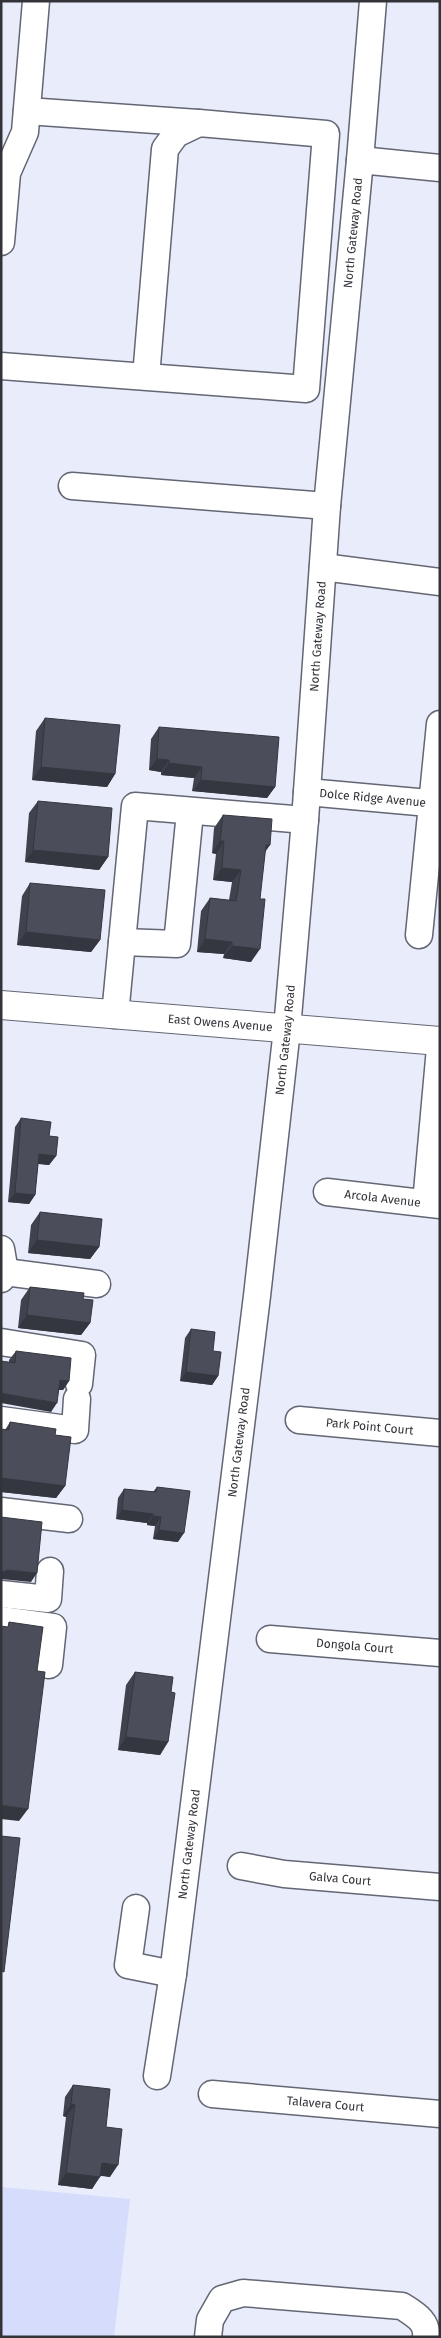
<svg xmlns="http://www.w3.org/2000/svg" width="441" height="2338" viewBox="0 0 441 2338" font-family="'Fira Sans',sans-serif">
  <rect width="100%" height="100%" fill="#e9ecfb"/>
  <path fill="#d6dcfb" d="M1 2187 130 2199 114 2337H1Z"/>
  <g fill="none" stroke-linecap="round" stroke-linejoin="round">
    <defs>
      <g id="minor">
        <path d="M27 111 198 123"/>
        <path d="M360 160 440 168"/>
        <path d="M1 242 7 173 25 132 36 1"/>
        <path d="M1 366 306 389 326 134 199 123 176 134 165 149 146 377"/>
        <path d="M72 486 327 506"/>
        <path d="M323 567 440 582"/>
        <path id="s1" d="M307 792 440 804"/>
        <path d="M419 935 440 724"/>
        <path d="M122 942 177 944 190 812"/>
        <path d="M115 1015 135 806 305 820"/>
        <path id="s2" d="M327 1192 440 1205"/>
        <path d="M426 1203 440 1048"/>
        <path d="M1 1249 5 1272 1 1279"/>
        <path d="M5 1272 97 1284"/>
        <path d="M1 1342 82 1355 79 1384"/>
        <path d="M1 1420 75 1430 77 1399"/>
        <path id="s3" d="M299 1420 440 1433"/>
        <path d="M1 1511 69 1519"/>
        <path d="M1 1594 48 1599 50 1571"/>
        <path d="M1 1620 53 1627 49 1665"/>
        <path id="s4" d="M270 1639 440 1653"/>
        <path id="s5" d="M241 1866 284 1874 440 1887"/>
        <path d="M136 1908 128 1965 173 1974"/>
        <path id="s6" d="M157 2076 173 1974 257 1296 287 1029 305 820 327 506 360 160 373 1"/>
        <path id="s7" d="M212 2094 440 2114"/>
        <path d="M208 2337 210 2320 222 2299 243 2293 402 2306C414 2314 428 2321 426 2337"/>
      </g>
      <g id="major">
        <path id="s8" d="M1 1005 440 1041"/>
      </g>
    </defs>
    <use href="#minor" stroke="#636673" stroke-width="29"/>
    <use href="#major" stroke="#636673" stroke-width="30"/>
    <use href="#minor" stroke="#fff" stroke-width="26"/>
    <use href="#major" stroke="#fff" stroke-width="28"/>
  </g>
  <path fill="#40434d" d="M45 718 115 774 107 787 32 780 36 731Z
    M159 727 275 787 267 798 192 791 194 778 161 775V772L149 770 151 739Z
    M38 801 108 857 99 870 25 862 29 813Z
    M223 815 265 852 251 962 223 958 224 954 197 952 201 911 210 898 229 900 232 882 213 880 216 854 212 853 214 828Z
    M30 883 100 940 91 952 17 945 22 896Z
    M21 1118 49 1136 56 1156 49 1165 38 1164 35 1195 29 1204 8 1202 15 1127Z
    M40 1212 99 1247 90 1259 28 1253 31 1225Z
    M30 1287 83 1299 90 1323 81 1335 18 1328 21 1300Z
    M191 1329 213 1351 218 1376 212 1385 180 1381 185 1338Z
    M16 1351 69 1381 63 1390H59L51 1412 9 1362V1360Z
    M10 1422 55 1435 65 1486 56 1498 1 1492V1429L5 1430Z
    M157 1487 178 1542 153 1539 155 1526 147 1525V1523L116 1519 118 1498 124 1489 153 1492Z
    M135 1672 171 1692 168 1742 160 1755 118 1750 126 1685Z
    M73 2085 106 2127 110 2177 100 2175 92 2189 58 2185 66 2117 63 2116 65 2097Z"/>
  <path fill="#34373f" d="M157 759 169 760 161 772 149 770Z
    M169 763 202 767 194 778 161 775Z
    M41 767 115 774 107 787 32 780Z
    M201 780 275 787 267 798 192 791Z
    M220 841H224L216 854 212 853Z
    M266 845H270L261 858Z
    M33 850 108 857 99 870 25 862Z
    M222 868 241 870 232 882 213 880Z
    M26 932 100 940 91 952 17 945Z
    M205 939 232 942 224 954 197 952Z
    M232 946 260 949 251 962 223 958Z
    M39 1154 56 1156 49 1165 33 1163Z
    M15 1193 35 1195 29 1204 8 1202Z
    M37 1240 99 1247 90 1259 28 1253Z
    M27 1315 90 1323 81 1335 18 1328Z
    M186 1372 218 1376 212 1385 180 1381Z
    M60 1380 69 1381 63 1390 53 1389Z
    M1 1393 57 1403 51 1412 1 1403Z
    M1 1478 65 1486 56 1498 1 1492Z
    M122 1510 153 1514 147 1523 116 1519Z
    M153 1516 161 1517 155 1526 147 1525Z
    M159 1530 184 1533 178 1542 153 1539Z
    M8 1570 37 1573 31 1582 1 1579V1572Z
    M126 1737 168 1742 160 1755 118 1750Z
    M1 1805 28 1809 19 1821 1 1819Z
    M71 2104 75 2105 66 2117 63 2116Z
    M102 2163 118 2165 110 2177 94 2175Z
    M66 2173 100 2177 92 2189 58 2185Z"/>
  <path fill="#4b4e5a" stroke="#34373f" d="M45 718 120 725 115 774 41 767Z
    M159 727 279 737 275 787 201 780 202 767 169 763V760L157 759Z
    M38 801 112 808 108 857 33 850Z
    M223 815 272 819 270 845H266L260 899H265L260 949 232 946V942L205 939 210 898 236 901 241 870 222 868 224 841H220Z
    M30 883 105 890 100 940 26 932Z
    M21 1118 51 1122 49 1136 58 1137 56 1156 39 1154 35 1195 15 1193Z
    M40 1212 102 1219 99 1247 37 1240Z
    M30 1287 84 1293 83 1299 93 1300 90 1323 27 1315Z
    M191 1329 215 1332 213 1351 221 1352 218 1376 186 1372Z
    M16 1351 71 1358 69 1381 60 1380 57 1403 1 1393V1361L15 1363Z
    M10 1422 56 1429 55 1435 71 1437 65 1486 1 1478V1429L9 1430Z
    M157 1487 190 1491 184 1533 159 1530 161 1517 153 1516V1514L122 1510 124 1489 156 1492Z
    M1 1517 42 1522 37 1573 8 1570 1 1572Z
    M9 1622 43 1627 37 1671 45 1672 28 1809 1 1805V1626L8 1627Z
    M135 1672 173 1677 171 1692 175 1693 168 1742 126 1737Z
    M1 1836 20 1838 4 1972 1 1971Z
    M73 2085 110 2089 106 2127 122 2129 118 2165 102 2163 100 2177 66 2173 75 2105 71 2104Z"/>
  <g text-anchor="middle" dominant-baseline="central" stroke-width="5" stroke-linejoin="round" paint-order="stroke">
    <g font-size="12" fill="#33343a" stroke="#fff">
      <text stroke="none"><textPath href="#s6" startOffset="1854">North Gateway Road</textPath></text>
      <text stroke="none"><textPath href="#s6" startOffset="1449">North Gateway Road</textPath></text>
      <text stroke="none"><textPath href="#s1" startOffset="66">Dolce Ridge Avenue</textPath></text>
      <text stroke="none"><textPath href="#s8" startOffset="220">East Owens Avenue</textPath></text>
      <text stroke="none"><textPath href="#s6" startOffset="1044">North Gateway Road</textPath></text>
      <text stroke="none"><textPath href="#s2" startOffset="56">Arcola Avenue</textPath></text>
      <text stroke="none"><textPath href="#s3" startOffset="71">Park Point Court</textPath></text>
      <text stroke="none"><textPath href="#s6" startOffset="639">North Gateway Road</textPath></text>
      <text stroke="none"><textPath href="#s4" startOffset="85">Dongola Court</textPath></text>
      <text stroke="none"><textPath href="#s6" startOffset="234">North Gateway Road</textPath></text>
      <text stroke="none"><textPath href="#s5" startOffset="100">Galva Court</textPath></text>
      <text stroke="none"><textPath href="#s7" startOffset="114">Talavera Court</textPath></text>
    </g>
  </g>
  <rect width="441" height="2338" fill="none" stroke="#33343a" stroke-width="5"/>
</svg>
